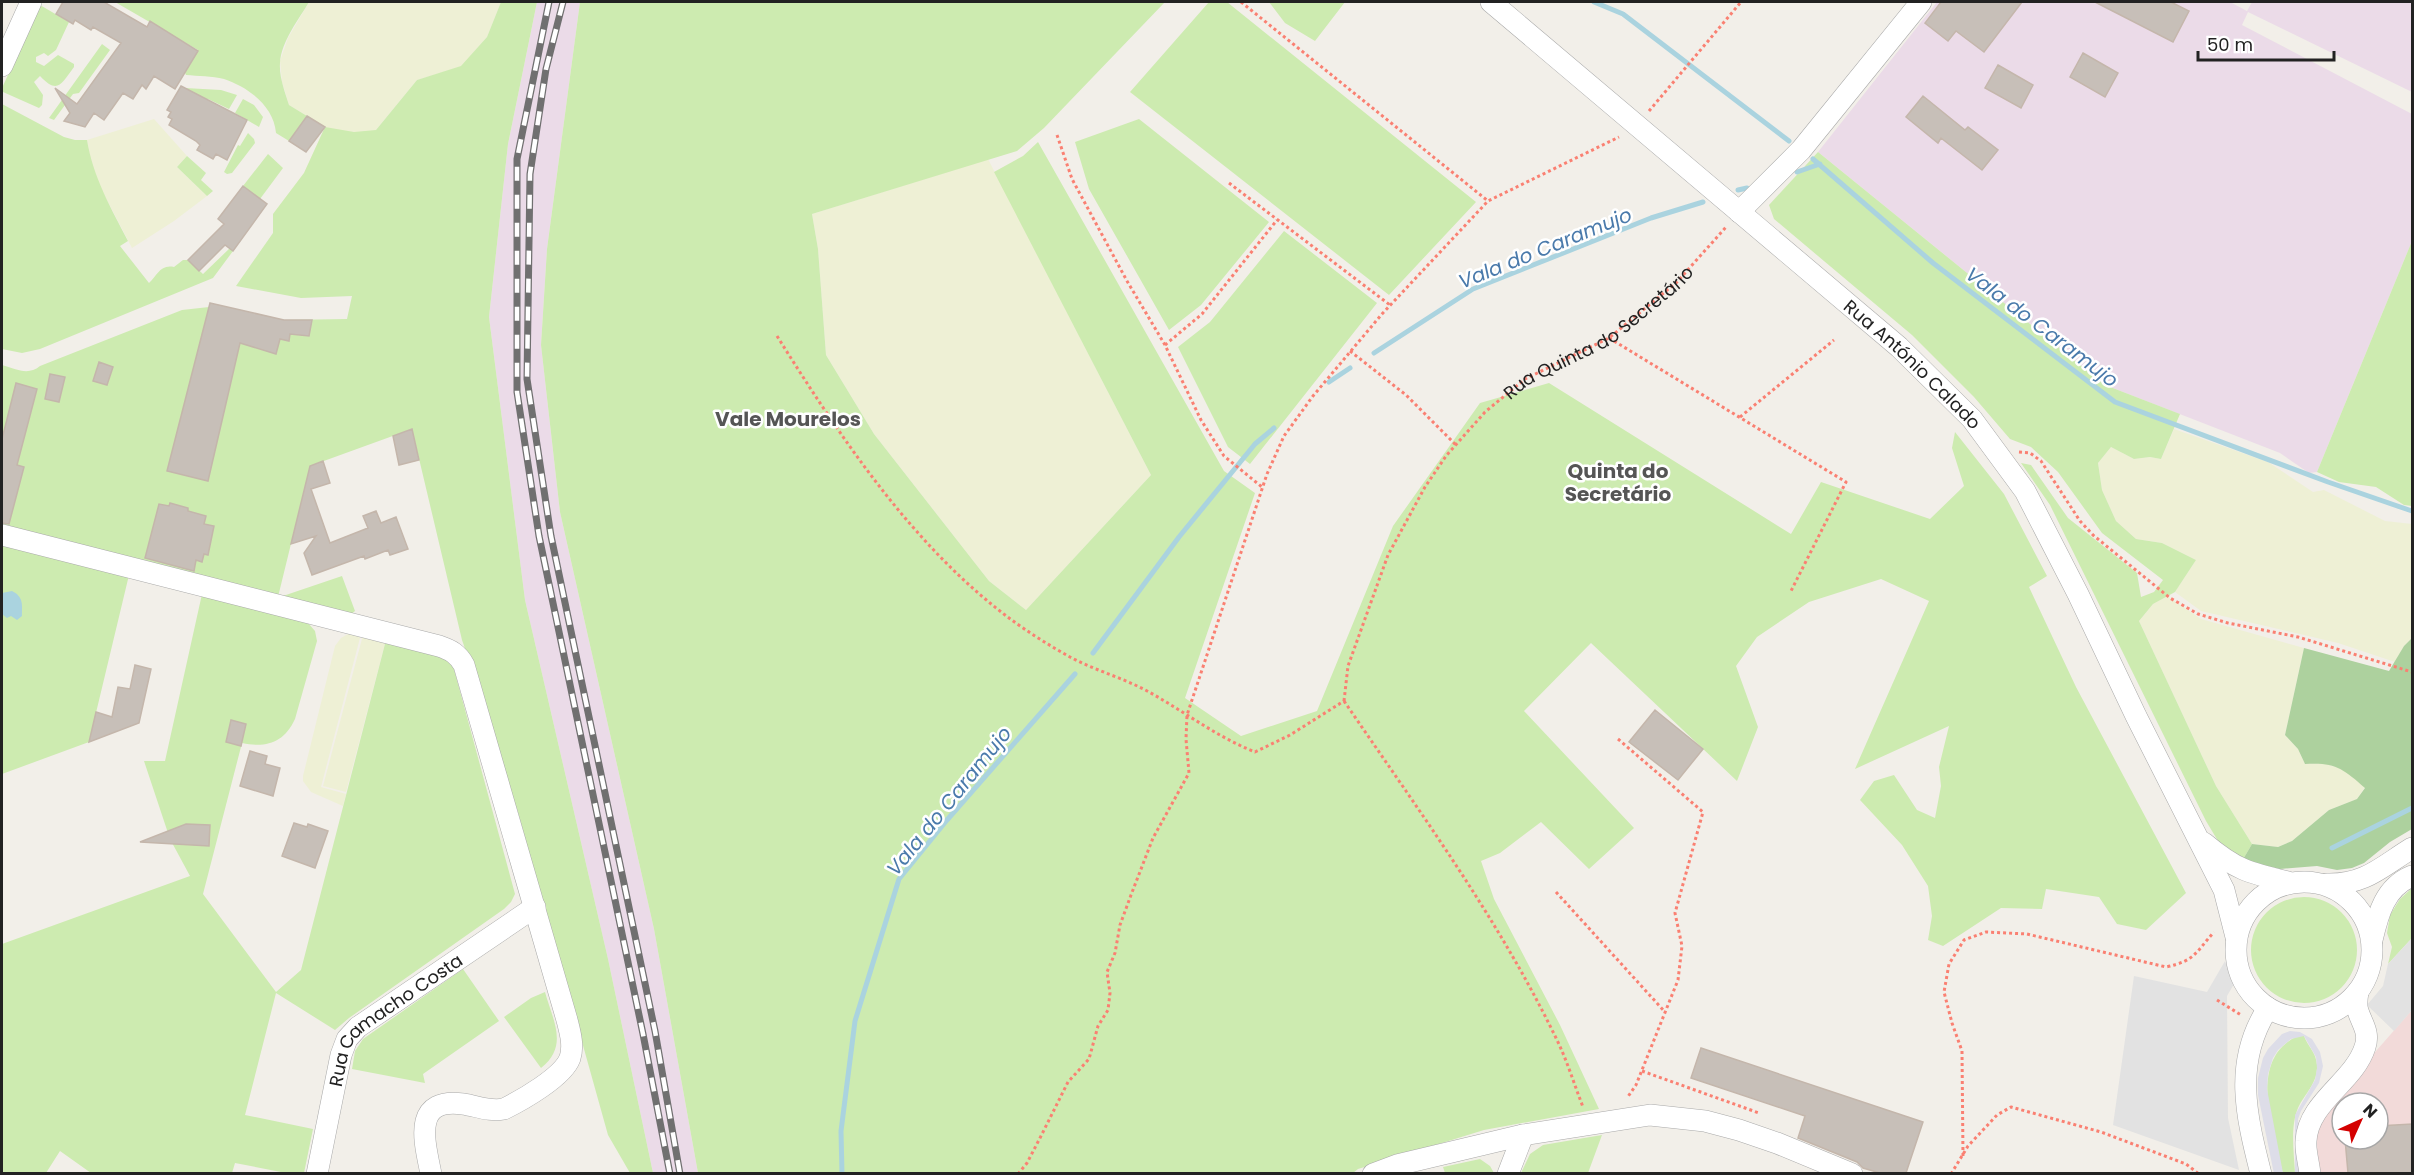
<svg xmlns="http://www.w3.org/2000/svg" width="2414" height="1175" viewBox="0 0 2414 1175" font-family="Poppins,sans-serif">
  <rect width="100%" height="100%" fill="#f2efe9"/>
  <path fill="#f2dad9" d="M2412 1010V1124L2378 1126V1103H2342V1139H2359L2362 1173 2319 1174 2316 1133 2327 1107Z"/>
  <path fill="#ebdbe8" d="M537 2H580L547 249 541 345 560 512 654 929 698 1173H653L608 959 525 600 489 317 508 144Z
    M1937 2H2230L2247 11 2252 2H2412V92L2248 12 2242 25 2412 114V241L2317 472 2309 473 2280 453 2105 385 1818 152Z"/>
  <path fill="#eef0d5" d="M309 2H501L487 37 461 67 417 80 376 130 273 214 304 173 325 127 289 105 282 82 280 61 288 38Z
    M154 119 187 156 177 167 207 196 174 221 132 248 97 181 91 163 87 140Z
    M988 159 1151 475 1026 610 989 581 874 434 826 355 818 249 812 214Z
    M2174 429 2268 462 2313 492 2324 490 2385 521 2412 524V638L2404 646 2395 662 2338 643 2201 611 2175 592 2196 560 2162 543 2136 539 2116 521 2102 490 2098 463 2111 447 2134 459 2150 457 2161 459Z
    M2167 596 2201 619 2304 648 2285 735 2298 749 2305 764 2324 763 2347 771 2365 787 2357 799 2329 810 2292 841 2278 847 2252 844 2216 786 2139 621 2153 604Z
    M348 634H361L321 787 346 794 343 806 311 792 303 781V776L335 646 341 638Z
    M363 635 386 640 346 792 323 786Z"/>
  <path fill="#cdebb0" d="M115 2H309C299 19 281 42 280 63 279 77 285 92 289 105L307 116 289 141 276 133C274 106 248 87 224 79 212 76 198 76 186 75L185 73 198 50Z
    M501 2H537L508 144 489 317 525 600 608 959 653 1173H630L608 1135 517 809 512 802 495 734 462 640 412 429 310 466 278 597 2 526V365C16 369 28 376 40 366L182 310 209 307 212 304 284 320 347 319 352 296 301 298 236 286 273 233V214L304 173 325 127 354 132 376 130 417 80 461 66 487 37Z
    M580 2H1165L1044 128 1017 151 812 214 818 249 826 355 874 434 989 581 1026 610 1151 475 994 172 1023 156 1038 142 1224 471 1255 493 1185 698 1241 736 1317 711 1393 526 1480 403 1549 383 1791 534 1821 482 1930 519 1964 486 1952 448 1955 432 2004 494 2047 576 2029 587 2076 687 2186 893 2146 930 2117 924 2099 897 2046 889 2042 909 2001 908 1943 946 1928 940 1932 916 1928 886 1902 845 1860 800 1874 781 1894 775 1917 810 1935 818 1941 786 1939 767 1949 726 1855 769 1929 601 1881 579 1809 602 1757 637 1736 666 1758 727 1737 781 1591 643 1524 711 1634 828 1589 869 1541 822 1500 853 1481 861 1494 899 1560 1025 1599 1109 1484 1130 1358 1169 1353 1173H698L654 929 560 512 541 345 547 249Z
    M1209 2H1227L1476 202 1389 295 1130 92Z
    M1269 2H1345L1315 41 1285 23Z
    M40 5 69 22 56 50 48 56 44 53 36 57V62L44 66 58 55 74 64V67C61 84 58 95 40 76L34 82 43 95 42 105 39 108 3 92 2 88Z
    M102 44 110 50 79 93 73 94 54 120 49 118Z
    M185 88 221 90 237 95 229 109 208 99 207 101Z
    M243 99 254 105 263 117 259 127 235 113Z
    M2 104 64 137 75 140H87C93 177 111 208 128 241L120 246 149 283C157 276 160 264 174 267L183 260H188L203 274 230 248 233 251 213 278 40 349 22 353 2 349Z
    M1139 119 1269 222 1201 305 1169 330 1089 189 1075 142Z
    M248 133 254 139 255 143 232 173 227 174 224 172 238 145 240 146Z
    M1818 152 2105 385 2180 414 2161 459 2150 457 2134 459 2111 447 2098 463 2102 490 2116 521 2136 539 2162 543 2196 560 2175 592 2153 604 2139 621 2216 786 2252 844 2242 861 2218 841 2206 821 2050 505 2021 463 2031 465 2068 518 2137 573 2141 597 2154 592 2163 580 2102 533 2058 472 2031 447 2010 439 1974 397 1912 335 1774 219 1769 205Z
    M268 154 283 168 260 199 243 186Z
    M187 156 206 173 201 180 213 191 207 196 177 167Z
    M1284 231 1377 303 1250 464 1228 447 1178 347 1210 322Z
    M2412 241V506L2404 505 2376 487 2339 482 2317 472Z
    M2 544 129 575 89 742 2 774Z
    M342 576 355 611 350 615 280 597Z
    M202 594 308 623 315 631 317 641 295 719C284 743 266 748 242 743L203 894 276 992 301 970 386 640 451 658 515 894 511 902 504 909 349 1018 335 1030 276 993 245 1115 313 1129 304 1173H286L235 1163 232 1173H91L60 1151 46 1173 2 1174V944L190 876 170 839 144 761H165Z
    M2412 888V938L2388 964 2392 947 2387 933 2390 915 2400 899Z
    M2251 950a53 53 0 1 1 106 0a53 53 0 1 1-106 0Z
    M463 969 499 1021 423 1074 425 1083 352 1069 355 1051 363 1039Z
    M545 992C553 1021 569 1046 541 1068L504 1017 531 998Z
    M2298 1036H2304C2308 1047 2316 1052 2317 1065 2318 1083 2305 1093 2298 1108 2290 1127 2294 1153 2295 1173L2283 1174C2274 1132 2246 1059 2298 1036Z
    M1602 1135 1588 1173H1521L1530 1154 1543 1145Z
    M1480 1159 1490 1166 1494 1173H1445L1443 1167Z"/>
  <path fill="#add19e" d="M2412 638V829L2390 842 2364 863 2352 868 2337 870 2317 866 2280 869 2242 861 2252 844 2278 847 2292 841 2329 810 2357 799 2365 788C2343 768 2334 762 2305 764L2298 749 2285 735 2304 648 2389 671 2404 646Z"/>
  <path fill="#e2e2e2" d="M2412 938V1010L2394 1031 2367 1005 2383 986 2388 964Z
    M2225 961 2234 984 2227 996 2228 1118 2239 1170 2113 1125 2134 976 2207 992Z"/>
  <path fill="#dddde8" d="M2290 1031 2300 1032 2312 1039 2320 1052 2323 1066 2319 1083 2301 1111 2298 1119 2300 1173H2295V1115L2315 1080 2317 1068 2316 1057 2304 1036 2291 1039 2278 1050 2273 1058 2268 1074 2267 1089 2283 1173 2274 1174 2258 1095V1078L2263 1058 2268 1049 2282 1034Z"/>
  <path fill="#aad3df" d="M12 591C24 597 22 605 22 616L17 620 11 616 7 618 2 614V593Z"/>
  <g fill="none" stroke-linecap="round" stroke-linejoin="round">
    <path stroke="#aad3df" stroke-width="5" d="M1594 2 1623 14 1789 141
      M1813 159 1933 263 2115 402 2328 482 2412 511
      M1797 172 1820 164
      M1738 190 1747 188
      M1374 353 1473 289 1651 218 1703 202
      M1329 382 1350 368
      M1093 653 1179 537 1255 444 1274 428
      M2332 848 2412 808
      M842 1174 841 1131 855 1021 899 879 947 820 1075 674"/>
  </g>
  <path fill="#c7bfb8" stroke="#c4b6ab" stroke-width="1.5" d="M63 2H104L147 27 150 21 198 51 175 89 154 76 146 89 142 85 133 99 123 93 104 120 94 113 85 127 64 121 70 113 55 88 77 104 121 43 93 27 91 30 75 20 73 24 56 14Z
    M1941 2H2022L1984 52 1956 31 1948 41 1925 23Z
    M2095 2H2171L2189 11 2173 42Z
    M2083 53 2118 73 2105 97 2070 77Z
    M1998 65 2033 85 2021 108 1985 88Z
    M181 86 247 120 227 160 216 154 213 159 197 150 200 145 196 141 169 125 172 119 168 117 171 112 167 110Z
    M1923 96 1965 130 1968 127 1998 150 1982 170 1941 138 1938 143 1906 117Z
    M307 116 325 127 306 152 289 141Z
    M243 186 267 204 233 251 225 245 199 271 188 260 224 224 218 219Z
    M210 303 284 320H312L309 336 290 334 289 341 280 339 276 354 240 343 208 481 167 471Z
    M99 362 113 367 107 385 93 381Z
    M50 374 65 377 59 402 45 399Z
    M16 383 37 389 17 465 24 467 9 524 2 523V439Z
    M412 429 419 460 399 465 393 436Z
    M323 461 330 483 311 489 330 543 368 528 363 516 376 511 381 523 396 517 408 549 390 555 388 550 365 559 364 556 312 575 304 553 316 536 291 544 310 466Z
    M170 503 188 508V511L206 516 204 524 214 526 208 555 204 554 202 562 196 560 194 571 145 558 159 504 169 506Z
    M135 665 151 669 139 723 89 742 96 712 112 717 118 687 130 689Z
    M1655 710 1703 749 1678 780 1629 742Z
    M231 720 246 724 241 746 226 742Z
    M250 751 267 756 265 764 280 768 273 796 240 786Z
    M294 823 307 827 308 824 328 831 315 868 282 856Z
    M186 824 210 825 209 846 140 842Z
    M1701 1048 1923 1122 1906 1173H1880L1863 1168 1857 1162 1798 1138 1805 1116 1691 1078Z
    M2412 1124V1173H2348L2345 1139H2378V1126Z"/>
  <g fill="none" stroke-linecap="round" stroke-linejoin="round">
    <defs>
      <g id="minor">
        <path id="s2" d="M1491 2 1899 347 1972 419 2025 491 2078 594 2136 716 2224 890 2236 937"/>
        <path d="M2 66 31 2"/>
        <path d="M1739 212 1801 150 1921 2"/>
        <path d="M2 535 439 646C451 650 458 654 464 665L567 1020C570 1032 574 1045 570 1058 563 1077 522 1100 504 1109 489 1112 477 1106 463 1104 411 1097 425 1143 431 1174"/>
        <path d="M2204 843C2236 870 2249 873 2288 882"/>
        <circle cx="2304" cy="950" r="68"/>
        <path d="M2327 884C2365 885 2381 867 2412 848"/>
        <path d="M2372 940C2378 914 2385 887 2412 876"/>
        <path id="s3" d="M317 1174 341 1055 347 1039 358 1027 535 907"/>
        <path d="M1373 1174 1397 1165 1523 1135 1650 1115 1705 1121 1739 1130 1777 1143 1852 1174"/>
        <path d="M1508 1174 1523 1135"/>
        <path d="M2261 1174C2246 1115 2233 1062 2268 1008"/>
        <path d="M2310 1174C2309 1163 2305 1151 2306 1141 2308 1102 2354 1082 2365 1047 2370 1032 2362 1024 2358 1011 2356 1005 2357 998 2358 992"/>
      </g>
    </defs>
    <use href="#minor" stroke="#a9a9a9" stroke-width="22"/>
    <g stroke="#fa8072" stroke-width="3" stroke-dasharray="3 3" stroke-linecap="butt">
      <path d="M1241 2 1488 201"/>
      <path d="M1649 111 1741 2"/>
      <path d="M1057 135 1072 179 1127 281 1165 345 1201 420 1224 456 1262 487"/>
      <path d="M1229 183 1390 305"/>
      <path d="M777 336C841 438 912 545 1009 618 1028 632 1050 646 1070 657 1096 671 1124 678 1149 692 1185 712 1217 737 1255 752L1290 735 1344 701"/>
      <path d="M1609 338 1846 482 1791 591"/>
      <path d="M1165 345 1202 314 1277 220"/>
      <path d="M1350 351 1406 395 1456 445"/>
      <path d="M1740 417 1834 340"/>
      <path d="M2019 452 2030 453 2041 461 2080 521 2093 535 2170 598 2198 614 2228 623 2298 637 2412 672"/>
      <path id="s1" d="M1344 701 1348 666 1388 555 1425 487 1446 456 1485 412 1525 379 1609 338 1677 282 1726 227"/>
      <path d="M1344 701C1419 811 1498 918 1556 1038 1567 1060 1574 1084 1583 1107"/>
      <path d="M1618 739 1703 812 1675 913 1682 946 1678 980 1636 1085 1627 1098"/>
      <path d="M1556 892 1665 1012"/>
      <path d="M2217 1000 2241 1015"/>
      <path d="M1642 1071 1759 1113"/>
      <path d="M1963 1156 1962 1051 1952 1023 1944 992 1949 964 1964 940 1986 932 2027 934 2166 967C2195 961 2196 952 2214 932"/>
      <path d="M1018 1174 1027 1163 1040 1138 1068 1082 1089 1059 1098 1026 1108 1010 1110 993 1107 972 1115 953 1120 925 1131 895 1153 838 1189 773 1186 739 1187 715 1267 474 1284 436 1313 396 1382 314 1488 201 1619 137"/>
      <path d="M1951 1174 1968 1146 1997 1115 2011 1107 2101 1132 2186 1164 2199 1174"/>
    </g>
    <use href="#minor" stroke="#fff" stroke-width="21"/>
    <defs>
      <path id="rail" d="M549 2 517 159V392L539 536 643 1034 670 1174
        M563 2 546 69 530 174 527 379 551 536 655 1031 680 1174"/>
    </defs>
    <use href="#rail" stroke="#707070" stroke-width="7"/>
    <use href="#rail" stroke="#fff" stroke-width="4.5" stroke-dasharray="14" stroke-linecap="butt"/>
  </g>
  <g text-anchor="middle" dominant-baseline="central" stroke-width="5" stroke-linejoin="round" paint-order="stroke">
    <g font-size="18" fill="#222" stroke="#fff">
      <text stroke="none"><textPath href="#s1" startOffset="466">Rua Quinta do Secretário</textPath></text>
      <text stroke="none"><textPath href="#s2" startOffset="556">Rua António Calado</textPath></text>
      <text stroke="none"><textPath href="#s3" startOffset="184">Rua Camacho Costa</textPath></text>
    </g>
    <g font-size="20" font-style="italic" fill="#4a7aab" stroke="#fff">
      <text transform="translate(1545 248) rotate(-22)">Vala do Caramujo</text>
      <text transform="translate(2042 327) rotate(37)">Vala do Caramujo</text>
      <text transform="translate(949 801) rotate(-51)">Vala do Caramujo</text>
    </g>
    <g font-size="20" font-weight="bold" fill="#555" stroke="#fff">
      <text x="788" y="419">Vale Mourelos</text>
      <text x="1618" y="471">Quinta do<tspan x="1618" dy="23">Secretário</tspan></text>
    </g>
  </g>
  <rect width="2414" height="1175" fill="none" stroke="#222222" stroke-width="6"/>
  <g transform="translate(2360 1121) rotate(45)"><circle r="28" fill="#ffffff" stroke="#a7a7a7" stroke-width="1.5"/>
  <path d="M0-4.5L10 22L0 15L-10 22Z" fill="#d40000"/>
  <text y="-9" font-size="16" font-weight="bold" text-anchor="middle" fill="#222222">N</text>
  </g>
  <path d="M2198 51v9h136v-9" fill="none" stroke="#222222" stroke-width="3"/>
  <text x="2207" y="51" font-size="18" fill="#222222" stroke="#ffffff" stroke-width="4.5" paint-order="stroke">50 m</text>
</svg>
